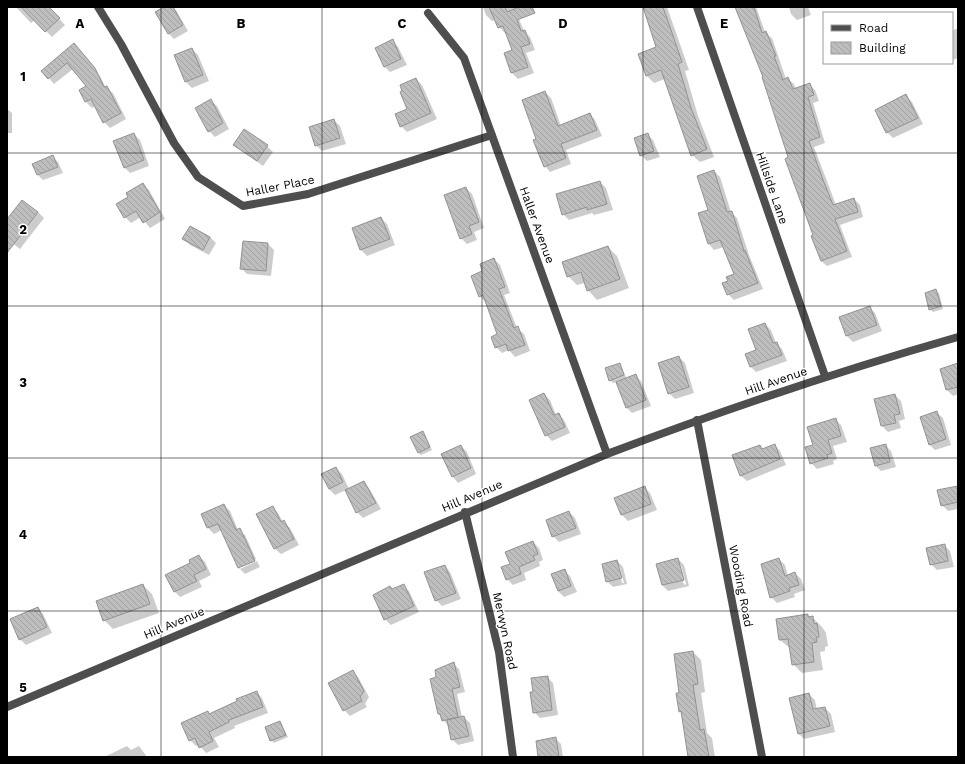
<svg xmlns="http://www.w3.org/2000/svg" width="965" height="764" viewBox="0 0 965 764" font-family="'Work Sans',sans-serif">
  <defs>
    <pattern id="building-back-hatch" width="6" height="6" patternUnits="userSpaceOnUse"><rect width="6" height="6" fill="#bebebe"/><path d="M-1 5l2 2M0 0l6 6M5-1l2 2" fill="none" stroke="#a2a2a2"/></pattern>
  </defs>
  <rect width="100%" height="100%" fill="#fff"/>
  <path fill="#0003" fill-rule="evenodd" d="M16 7H48L65 25 52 37 35 20 31 23Z
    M166 7H173L176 10 188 31 174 39 168 33Z
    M483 7H514L524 31 530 37 535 50 526 53 534 73 518 79 512 73 505 54 514 51 507 32 505 33 499 27 495 20 492 21 486 15Z
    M644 7H667L689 70 685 71 698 116 714 157 700 162 692 155 665 79 654 83 646 75 657 48Z
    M735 7H756L765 32 772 38 786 79H788L794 84 796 89 809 84 815 90 819 101 813 103 825 143 814 147 836 205 854 199 860 205 863 217 840 225 852 257 827 266 821 261 764 77Z
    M789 7H808L811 15 797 20 791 14Z
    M958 28V58L952 60V31Z
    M393 41 398 47 407 65 390 72 384 66Z
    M192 49 198 55 209 81 192 88 186 82Z
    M80 51 100 76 106 88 113 93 126 119 110 128 104 122 95 106 92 108 86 102 80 90 88 86 73 69 54 84 49 78Z
    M416 79 422 85 437 119 407 132 401 126 409 109Z
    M545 92 551 98 561 126 590 114 595 120 602 136 566 150 571 164 550 172 545 166 537 139Z
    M906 96 912 102 923 124 893 138 887 132Z
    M211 101 217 106 229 129 215 137 209 131Z
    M7 109 12 113V133H7Z
    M334 120 340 126 346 144 322 151 316 145Z
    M134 134 140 140 149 166 130 173 124 167Z
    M647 134 653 140 660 157 647 161 641 155Z
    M234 145 267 146 273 152 263 166Z
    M52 156 58 162 63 173 43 180 38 175Z
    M714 171 720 177 731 212 737 218 749 255 763 289 734 300 728 294 729 282 735 275 724 247 714 250 709 244V211Z
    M600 182 606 188 613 210 594 215 592 213 569 220 563 214Z
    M143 184 149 190 165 219 150 228 141 217 131 223 125 217 129 198Z
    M466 188 472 194 484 228 474 232 477 240 467 244 461 238Z
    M38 212 44 218 20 249 7 239V221Z
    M381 218 387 224 395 245 367 256 361 250 353 229Z
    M210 237 216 243 209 255 190 245 184 239Z
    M244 242 268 244 274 250 271 276 247 274 241 268Z
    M608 247 617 256 629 288 597 300 588 290 585 283 577 285 568 276Z
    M494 259 500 265 510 293 504 295 517 328 524 334 530 351 515 357 509 350 502 353 496 347 499 335 486 303 480 296 484 272Z
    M936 291 939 293 943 309 933 312 930 309Z
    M869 307 875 313 882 331 853 342 847 336Z
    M765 324 771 330 776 343 782 349 787 361 756 372 750 366 758 350Z
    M679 357 685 363 694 393 675 399 669 393Z
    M620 364 627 379 635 376 641 381 651 406 632 413 626 407 617 382 613 383 610 380Z
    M958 364V394L953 396 947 390 941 369Z
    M544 394 550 400 556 415 559 414 564 420 570 433 552 441 546 435Z
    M895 395 901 401 905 419 899 421 901 428 888 432 882 426Z
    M937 413 943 418 951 445 935 450 929 444Z
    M835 419 841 425 847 442 833 446 837 459 833 461 834 464 817 469 811 463 814 445Z
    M423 432 432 450 421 455 418 452Z
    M775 445 780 451 786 465 747 481 741 476 760 446 764 450Z
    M885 445 891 451 896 467 881 471 875 465Z
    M461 446 467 452 476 474 458 483 453 477 443 455Z
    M336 468 342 474 349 489 363 482 369 488 381 509 363 518 357 512 346 490 335 495 329 489 323 475Z
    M644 487 650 493 657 510 628 521 622 515 615 498Z
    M958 487V509L948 511 942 505Z
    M224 505 230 511 238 530 245 535 256 559 240 566V569L257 561 260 567 245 574 239 568 222 530 214 534 208 528 202 515Z
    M272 507 278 513 283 522 290 528 299 545 281 554 275 549 258 514Z
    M569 512 575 518 581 534 559 542 553 536Z
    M533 542 539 548 543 560 539 562 540 566 524 573 526 580 513 585 507 579 511 565Z
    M944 545 950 551 954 567 937 570 931 564Z
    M199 556 205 562 211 575 199 581 202 587 180 597 174 591 191 563Z
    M678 559 684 565 689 586 668 591 662 585 657 565ZM679 565H681L686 584 684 585Z
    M779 559 785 565 788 576 795 573 801 579 805 590 794 594 795 597 777 603 771 597Z
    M617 561 623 567 627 584 613 587 607 581ZM618 567H620L624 583H622Z
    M445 566 450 572 461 599 442 606 436 600Z
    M564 570 570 576 577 592 564 597 558 591Z
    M143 585 152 594 159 613 113 629 104 620Z
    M403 585 409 591 419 612 391 625 385 619 393 590Z
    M37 608 43 614 52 633 26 645 20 639Z
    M808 615 810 618H813L822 627 826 633 828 646 825 647V651L820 652 823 670 802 673 793 664 791 649 780 640Z
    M693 652 701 660 705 692 701 693 707 733 712 738 715 757H689L682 714 680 711V694Z
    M453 663 459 669 465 692 457 694 462 717H464L470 723 474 741 458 745 452 739 449 727 439 714 437 678Z
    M352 671 358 677 369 697 365 704 367 707 350 716 344 710Z
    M547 677 553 683 558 715 540 718 534 712V693Z
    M256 692 262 698 268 713 234 726 235 728 214 738 219 747 206 753 199 745 196 746 190 740 208 712 210 714Z
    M809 694 815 700 817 710 825 708 831 714 835 732 804 739 798 733Z
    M280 722 288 737 274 743 271 740Z
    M555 738 561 744 563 757H539Z
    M127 746 131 750 139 746 147 757H104Z"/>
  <path fill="url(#building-back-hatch)" stroke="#929292" d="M21 7H49L60 18 45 32Z
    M164 7H173L183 25 168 34 155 12Z
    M489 7H505L507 12 519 7H532L535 13 517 20 521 31 525 30 530 44 521 47 528 67 511 73 504 53 512 50 503 26 498 28Z
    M643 7H663L682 62 678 64 691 108 707 149 691 156 661 70 646 76 638 54 656 47Z
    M735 7H754L762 33 766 31 776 56H774L783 80 788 77 793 89 810 83 814 95 808 97 820 137 809 141 823 180 833 205 854 198 858 212 835 219 847 251 821 261 811 236 813 235 785 159 788 157 762 77H763Z
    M393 39 401 59 384 67 375 48Z
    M74 43 95 68 104 87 107 86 121 113 103 123 91 99 85 102 79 90 86 86 67 63 48 79 41 71Z
    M192 48 203 75 185 82 174 55Z
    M416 78 431 113 400 127 395 114 407 109 400 92 402 91 400 85Z
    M545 91 558 126 590 113 597 130 561 144 566 158 544 167 533 140 536 139 522 100Z
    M906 94 918 118 886 133 875 110Z
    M211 99 223 123 208 132 195 108Z
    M334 119 340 138 315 146 309 127Z
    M244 129 268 145 257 161 233 145Z
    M134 133 144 160 124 168 113 141Z
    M648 133 654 151 640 156 634 138Z
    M53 155 58 167 37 175 32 164Z
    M714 170 727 212 732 211 744 251 745 250 758 283 727 295 722 283 728 281 726 277 734 274 720 240 708 244 698 213 708 210 697 176Z
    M600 181 607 204 587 210V207L562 215 556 194Z
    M143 183 160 212 143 223 136 211 124 218 116 204 128 197 126 193Z
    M466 187 479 222 469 226 472 234 460 239 444 195Z
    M22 200 38 212 7 253V219Z
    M381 217 390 239 360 250 352 228Z
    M190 226 210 237 203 250 182 239Z
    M243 241 268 243 266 271 240 269Z
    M608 246 620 279 587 291 581 272 567 277 562 262Z
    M494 258 505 287 499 289 514 328 518 326 525 345 508 351 506 344 495 348 491 337 497 334 483 295 479 297 471 276 482 271 480 264Z
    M936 289 941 306 929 310 925 293Z
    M870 306 877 325 846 336 839 317Z
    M765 323 773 343 777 342 782 355 750 367 745 354 756 350 748 329Z
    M679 356 689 387 668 394 658 363Z
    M620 363 624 375 609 381 605 368Z
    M958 363V387L946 390 940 369Z
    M636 374 646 400 626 408 616 382Z
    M544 393 554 415 559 413 565 427 545 436 529 400Z
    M895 394 900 414 894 415 896 423 881 426 874 399Z
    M937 411 946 439 929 445 920 417Z
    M836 418 841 436 828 440 832 453 827 455 828 458 810 464 805 447 813 445 807 427Z
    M423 431 430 447 418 453 410 437Z
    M775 444 780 459 740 476 732 455 760 445 762 449Z
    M886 444 890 462 875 466 870 448Z
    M461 445 471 468 452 477 441 454Z
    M336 467 343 482 329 489 321 474Z
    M364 481 376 503 356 513 345 490Z
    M645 486 651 504 621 515 614 498Z
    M958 486V502L941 506 937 490Z
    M224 504 236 530 240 528 255 561 238 568 218 524 207 528 201 514Z
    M273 506 281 522 284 520 294 539 274 549 256 514Z
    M569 511 576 528 552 537 546 520Z
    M533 541 538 554 533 556 535 560 519 567 521 574 506 580 501 567 510 564 505 552Z
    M945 544 948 561 930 565 926 548Z
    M199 555 206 569 194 575 197 581 174 592 165 575 190 563 189 560Z
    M678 558 684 580 662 585 656 564Z
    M779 558 785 576 795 572 799 585 789 588 790 591 770 598 761 564Z
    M617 560 622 578 606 582 602 564Z
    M445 565 456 593 435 601 424 572Z
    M565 569 571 586 558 591 551 574Z
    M143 584 150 604 103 621 96 601Z
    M404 584 414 606 384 620 373 595 390 586 392 589Z
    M38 607 47 627 19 640 10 619Z
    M808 614V617L813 616 814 624 817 623 819 637 816 638 817 642 812 643 814 662 792 665 788 639 779 640 776 619Z
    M693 651 698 684 693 685 700 730 704 729 709 757H688L681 711 679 712 676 693H679L674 654Z
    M454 662 460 687 452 689 458 717 442 721 440 714H438L430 679 436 677 435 670Z
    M353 670 364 691 360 697 362 701 343 711 328 683Z
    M548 676 552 710 533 713 530 692H533L531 678Z
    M257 691 263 707 229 720V722L209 732 213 741 199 748 195 738 189 741 181 723 208 711 209 714 237 701 236 699Z
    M809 693 813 709 825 707 830 726 798 734 789 698Z
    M464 716 469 736 451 740 447 720Z
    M280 721 286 735 270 741 265 727Z
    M556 737 559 757H538L536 741Z"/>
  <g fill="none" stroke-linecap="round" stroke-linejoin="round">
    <path stroke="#4e4e4e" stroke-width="8" d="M98 7 121 44 174 143 198 177 243 206 308 194 492 135
      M697 7 825 376
      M428 13 464 58 607 454
      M697 420 762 757
      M465 512 499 652 513 757
      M7 707 607 454C723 410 839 371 958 337"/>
  </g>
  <path fill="none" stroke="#000" stroke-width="1" stroke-opacity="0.55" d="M161 7V757M322 7V757M482 7V757M643 7V757M804 7V757M7 153H958M7 306H958M7 458H958M7 611H958"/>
  <g text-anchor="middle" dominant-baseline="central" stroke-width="3" stroke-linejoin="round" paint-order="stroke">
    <g font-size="12" fill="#000" stroke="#fff">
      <text transform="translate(280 186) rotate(-11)">Haller Place</text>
      <text transform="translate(772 188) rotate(71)">Hillside Lane</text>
      <text transform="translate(537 225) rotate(70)">Haller Avenue</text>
      <text transform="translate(776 381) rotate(-19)">Hill Avenue</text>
      <text transform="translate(472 496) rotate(-23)">Hill Avenue</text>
      <text transform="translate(741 586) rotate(79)">Wooding Road</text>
      <text transform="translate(174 623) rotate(-23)">Hill Avenue</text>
      <text transform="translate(505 631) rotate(78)">Merwyn Road</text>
    </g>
  </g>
  <g font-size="13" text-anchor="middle" font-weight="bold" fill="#000" stroke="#fff" stroke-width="3" stroke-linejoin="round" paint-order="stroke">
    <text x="80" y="28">A</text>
    <text x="241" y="28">B</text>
    <text x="402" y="28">C</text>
    <text x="563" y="28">D</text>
    <text x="724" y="28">E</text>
    <text x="23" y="81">1</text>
    <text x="23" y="234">2</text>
    <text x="23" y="387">3</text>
    <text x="23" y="539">4</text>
    <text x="23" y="692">5</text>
  </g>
  <rect width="965" height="764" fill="none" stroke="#000000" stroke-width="16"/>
  <rect x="823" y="12" width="130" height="52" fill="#ffffff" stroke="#999999"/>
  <rect x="831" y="25" width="20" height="6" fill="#4e4e4e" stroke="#999999"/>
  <text x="859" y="32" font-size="12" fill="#000000">Road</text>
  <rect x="831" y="42" width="20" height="12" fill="url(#building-back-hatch)" stroke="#999999"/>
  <text x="859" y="52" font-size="12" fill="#000000">Building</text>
</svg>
